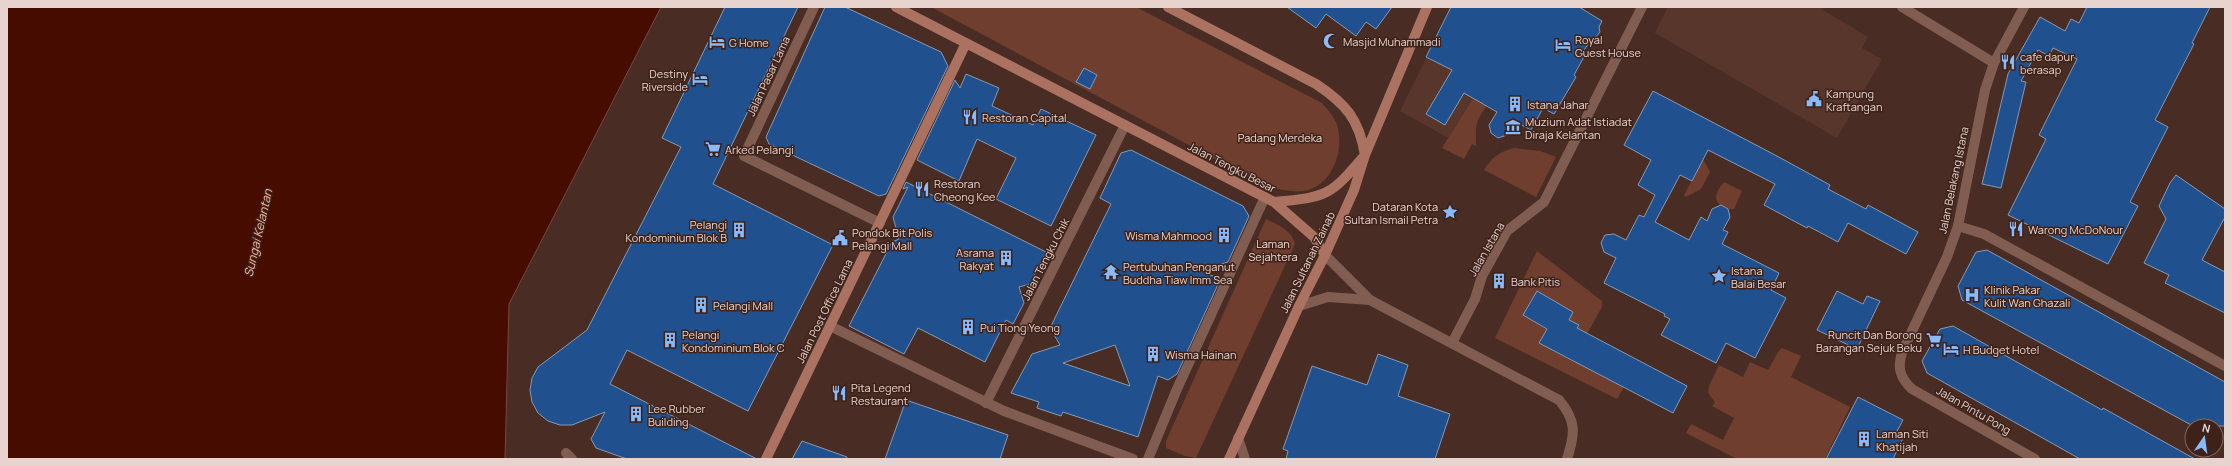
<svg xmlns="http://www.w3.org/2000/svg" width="2232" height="466" viewBox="0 0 2232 466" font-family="Manrope,sans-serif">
  <rect width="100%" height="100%" fill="#492c23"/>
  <path fill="#58362b" d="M1451 7H1519L1480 86 1448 138 1400 111Z
    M1668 7H1825L1823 10 1868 37 1862 48 1882 59 1837 138 1655 33Z"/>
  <path fill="#703e2e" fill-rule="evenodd" d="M931 7H1136L1322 103C1328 110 1336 118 1338 129 1343 150 1334 180 1311 189 1294 195 1276 189 1260 183Z
    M1473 98 1487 106C1474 122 1476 127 1476 146L1472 144 1464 159 1442 148Z
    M1514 148 1540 151 1556 157 1536 197 1484 170C1492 157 1499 152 1514 148Z
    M1703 159 1710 172 1701 189 1686 197 1684 195Z
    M1724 182 1742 191 1734 209C1729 210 1726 208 1722 206 1711 200 1718 189 1724 182Z
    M1266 219C1278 225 1292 230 1295 244L1196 458 1185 456 1166 448V441Z
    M1537 251 1602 301V307L1587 334 1624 387 1617 399 1495 338ZM1537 291 1573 312 1569 320 1578 325 1563 329 1550 349 1539 343 1547 329 1523 315ZM1561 337 1576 345 1569 359 1553 351Z
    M1782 348 1801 356 1791 377 1850 407 1825 459H1737L1686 433 1691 424 1723 440 1734 418 1712 406 1715 402 1708 393 1709 386 1719 365 1743 377 1750 362 1768 370 1778 352Z"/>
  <path fill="#470c00" stroke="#77483e" d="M7 7H661L509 304 505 459H7Z"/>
  <path fill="#20508e" stroke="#869ab5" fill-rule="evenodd" d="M725 7H798L713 184 833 245 748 411 627 350 610 384 757 459H627L596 448 591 439 605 412 572 425H560L548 421 538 413 532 402 530 390 532 378 538 367 587 330 681 147 662 138Z
    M825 7H845L896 31 941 52 948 66 886 194 879 196 769 144 766 137Z
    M1287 7H1392L1376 29 1366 22 1356 36 1326 14 1316 28Z
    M1451 7H1579L1602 21 1599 27 1600 32 1595 38 1592 39 1584 50 1585 55 1574 75 1576 77 1554 114 1543 108 1531 130 1514 121 1507 135 1498 138 1491 133 1489 125 1497 112 1464 93 1445 125 1426 114 1452 70 1426 57Z
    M2087 7H2210L2192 43 2194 44 2155 120 2168 127 2130 202 2138 206 2108 264 2008 215 2046 139 2039 135 2077 59 2053 48 2049 56 2038 50 2021 81 2026 82 2001 188 1982 184 2008 74 2040 17 2065 31 2071 19 2079 23Z
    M1084 68 1097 75 1090 89 1076 82Z
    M966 74 999 88 992 106 1033 125 1041 109 1096 135 1051 226 996 199 1016 158 977 139 959 181 917 160 955 80 960 88Z
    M1653 91 1775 155 1830 185 1828 189 1866 209 1868 205 1918 232 1906 254 1848 223 1838 242 1808 226 1807 228 1764 205 1775 184 1708 150 1692 181 1680 175 1655 222 1689 240 1701 217 1707 221 1712 209 1721 205 1728 209 1730 217 1723 230 1728 232 1722 244 1779 273 1771 290 1786 298 1755 358 1726 343 1716 363 1661 335 1670 319 1664 316 1665 314 1604 283 1616 258 1604 252 1601 243 1605 235 1614 234 1626 240 1639 215 1644 217 1655 195 1638 185 1651 160 1624 145Z
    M1131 150 1243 206 1249 216 1228 262 1202 270 1220 280 1177 374 1168 380 1158 376 1138 437 1063 412 1061 416 1037 408 1039 402 1011 393 1032 354 1060 345 1050 328 1111 204 1100 198 1121 153ZM1115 345 1130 386 1063 363Z
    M2176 175 2225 209V217L2202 260 2225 272V313L2165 283 2169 275 2144 263 2166 219 2159 206 2170 183Z
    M906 182 1046 252 1030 284 1019 287 1024 303 1013 324 1006 320 985 362 918 328 904 354 849 326 892 242 899 239 893 217 908 187 903 189Z
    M1987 250 2225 382V426H2193L1962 300 1958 286 1976 252Z
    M1537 291 1573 312 1569 320 1579 325 1577 328 1687 386 1673 413 1539 343 1547 329 1523 315Z
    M1837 291 1863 304 1867 296 1880 301 1857 349 1817 330Z
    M1953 326 2102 410 2103 408 2195 459H2080L1927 373 1922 361 1940 329Z
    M1378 354 1408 365 1398 396 1450 414 1435 459H1286L1288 451 1283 449 1312 366 1367 385Z
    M1858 397 1903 420 1896 433 1904 436 1893 459H1826Z
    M906 400 1008 435 1000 459H885Z
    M802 441 847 457V459H792Z"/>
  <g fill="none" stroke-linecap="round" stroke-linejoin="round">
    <path stroke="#815d51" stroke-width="10" d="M814 7 744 156 880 223
      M1958 226 1984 234 2225 366
      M830 326 1004 411 1133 459
      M1452 343 1475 299 1482 276 1507 231 1544 202 1642 7
      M986 403 1125 125
      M1238 438 1245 459
      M566 453 572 459
      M1148 459 1177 389 1265 197"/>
    <path stroke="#815d51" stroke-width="10" d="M1902 7 1994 63
      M2024 7 1994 63 1985 90 1958 226 1947 257 1903 350C1897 366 1899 377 1912 389L2035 459
      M1325 255 1370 300 1559 400C1577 421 1575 434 1567 459
      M1299 306 1328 297 1370 300"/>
    <path stroke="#ac7261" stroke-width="10" d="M896 7 1274 202C1328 197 1330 196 1365 155 1359 119 1346 104 1316 84L1168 7
      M1274 202 1314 237 1325 255
      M766 459 966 43
      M1229 459 1299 306 1325 255 1354 190 1365 155 1427 7"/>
  </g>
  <defs>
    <symbol id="mosque-bare" viewBox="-9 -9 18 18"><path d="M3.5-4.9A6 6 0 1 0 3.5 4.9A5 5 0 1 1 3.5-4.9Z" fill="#89bafc" stroke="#3e2219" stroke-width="2.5" paint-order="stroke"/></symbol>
    <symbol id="hotel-bare" viewBox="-9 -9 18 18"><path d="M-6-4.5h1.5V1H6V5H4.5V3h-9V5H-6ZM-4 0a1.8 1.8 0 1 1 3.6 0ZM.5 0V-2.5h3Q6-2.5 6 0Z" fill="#89bafc" stroke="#3e2219" stroke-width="2.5" paint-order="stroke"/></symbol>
    <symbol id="restaurant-bare" viewBox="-9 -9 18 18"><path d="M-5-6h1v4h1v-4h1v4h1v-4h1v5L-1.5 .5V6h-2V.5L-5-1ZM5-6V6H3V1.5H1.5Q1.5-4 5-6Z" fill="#89bafc" stroke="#3e2219" stroke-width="2.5" paint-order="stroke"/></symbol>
    <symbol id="civic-bare" viewBox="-9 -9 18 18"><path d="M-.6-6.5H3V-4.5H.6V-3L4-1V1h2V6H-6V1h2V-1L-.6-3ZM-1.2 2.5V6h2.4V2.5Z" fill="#89bafc" stroke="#3e2219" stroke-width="2.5" paint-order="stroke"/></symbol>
    <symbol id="building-bare" viewBox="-9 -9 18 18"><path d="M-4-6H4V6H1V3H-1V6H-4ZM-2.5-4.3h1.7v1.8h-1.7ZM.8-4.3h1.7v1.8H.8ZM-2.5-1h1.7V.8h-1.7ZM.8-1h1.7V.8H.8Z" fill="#89bafc" stroke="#3e2219" stroke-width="2.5" paint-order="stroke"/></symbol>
    <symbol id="museum-bare" viewBox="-9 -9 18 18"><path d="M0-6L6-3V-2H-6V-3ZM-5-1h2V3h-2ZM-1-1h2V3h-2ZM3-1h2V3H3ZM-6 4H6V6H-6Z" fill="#89bafc" stroke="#3e2219" stroke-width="2.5" paint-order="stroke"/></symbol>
    <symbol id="supermarket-bare" viewBox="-9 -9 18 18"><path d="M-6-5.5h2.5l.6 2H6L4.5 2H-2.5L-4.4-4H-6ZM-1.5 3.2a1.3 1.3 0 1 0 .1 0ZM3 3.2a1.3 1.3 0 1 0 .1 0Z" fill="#89bafc" stroke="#3e2219" stroke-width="2.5" paint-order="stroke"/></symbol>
    <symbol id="sight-bare" viewBox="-9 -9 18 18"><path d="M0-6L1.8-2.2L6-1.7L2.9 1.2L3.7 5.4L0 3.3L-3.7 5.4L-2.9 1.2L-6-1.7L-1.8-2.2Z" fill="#89bafc" stroke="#3e2219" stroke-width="2.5" paint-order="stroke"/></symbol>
    <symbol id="temple-bare" viewBox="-9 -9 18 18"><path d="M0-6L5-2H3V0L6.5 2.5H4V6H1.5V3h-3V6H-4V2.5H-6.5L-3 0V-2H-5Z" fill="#89bafc" stroke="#3e2219" stroke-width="2.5" paint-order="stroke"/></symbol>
    <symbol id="hospital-bare" viewBox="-9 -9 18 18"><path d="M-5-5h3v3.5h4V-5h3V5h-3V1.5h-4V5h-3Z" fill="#89bafc" stroke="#3e2219" stroke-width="2.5" paint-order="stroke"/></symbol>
  </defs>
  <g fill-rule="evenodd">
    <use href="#mosque-bare" x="1320" y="30" width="22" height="22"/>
    <use href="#hotel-bare" x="706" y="31" width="22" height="22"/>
    <use href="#hotel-bare" x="1552" y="34" width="22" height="22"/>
    <use href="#restaurant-bare" x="1997" y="51" width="22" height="22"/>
    <use href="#hotel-bare" x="689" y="68" width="22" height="22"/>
    <use href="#civic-bare" x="1803" y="88" width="22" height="22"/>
    <use href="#building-bare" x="1504" y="93" width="22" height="22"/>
    <use href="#restaurant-bare" x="959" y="106" width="22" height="22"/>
    <use href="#museum-bare" x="1502" y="116" width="22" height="22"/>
    <use href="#supermarket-bare" x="702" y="138" width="22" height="22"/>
    <use href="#restaurant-bare" x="911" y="178" width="22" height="22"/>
    <use href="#sight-bare" x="1439" y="201" width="22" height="22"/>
    <use href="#restaurant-bare" x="2005" y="218" width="22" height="22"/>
    <use href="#building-bare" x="728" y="219" width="22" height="22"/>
    <use href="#building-bare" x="1213" y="224" width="22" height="22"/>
    <use href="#civic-bare" x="829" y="227" width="22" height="22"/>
    <use href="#building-bare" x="995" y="247" width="22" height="22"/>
    <use href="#temple-bare" x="1100" y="261" width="22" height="22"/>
    <use href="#sight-bare" x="1708" y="265" width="22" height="22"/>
    <use href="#building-bare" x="1488" y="270" width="22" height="22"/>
    <use href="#hospital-bare" x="1961" y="284" width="22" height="22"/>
    <use href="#building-bare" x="690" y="294" width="22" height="22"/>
    <use href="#building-bare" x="957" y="316" width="22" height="22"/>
    <use href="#building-bare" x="659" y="329" width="22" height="22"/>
    <use href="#supermarket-bare" x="1923" y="329" width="22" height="22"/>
    <use href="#hotel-bare" x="1940" y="338" width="22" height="22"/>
    <use href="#building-bare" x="1142" y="343" width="22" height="22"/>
    <use href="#restaurant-bare" x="828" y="382" width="22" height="22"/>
    <use href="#building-bare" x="625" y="403" width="22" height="22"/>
    <use href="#building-bare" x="1853" y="428" width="22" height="22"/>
  </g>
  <g text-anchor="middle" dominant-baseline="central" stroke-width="3" stroke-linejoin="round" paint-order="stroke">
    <g font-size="11" fill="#e7d4ce" stroke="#3e2219" text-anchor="start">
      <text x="1575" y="39">Royal<tspan x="1575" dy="13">Guest House</tspan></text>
      <text x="1343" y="41">Masjid Muhammadi</text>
      <text x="729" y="42">G Home</text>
      <text x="2020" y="56">cafe dapur<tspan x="2020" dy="13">berasap</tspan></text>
      <text x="688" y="73" text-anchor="end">Destiny<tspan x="688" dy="13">Riverside</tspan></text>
      <text x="1826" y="93">Kampung<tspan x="1826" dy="13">Kraftangan</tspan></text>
      <text x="1527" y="104">Istana Jahar</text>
      <text x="982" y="117">Restoran Capital</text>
      <text x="1525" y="121">Muzium Adat Istiadat<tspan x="1525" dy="13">Diraja Kelantan</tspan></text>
      <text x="725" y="149">Arked Pelangi</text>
      <text x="934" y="183">Restoran<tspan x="934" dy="13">Cheong Kee</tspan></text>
      <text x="1438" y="206" text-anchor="end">Dataran Kota<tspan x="1438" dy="13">Sultan Ismail Petra</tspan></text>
      <text x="727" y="224" text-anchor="end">Pelangi<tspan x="727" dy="13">Kondominium Blok B</tspan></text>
      <text x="2028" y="229">Warong McDoNour</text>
      <text x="852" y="232">Pondok Bit Polis<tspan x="852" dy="13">Pelangi Mall</tspan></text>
      <text x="1212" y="235" text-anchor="end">Wisma Mahmood</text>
      <text x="994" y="252" text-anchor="end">Asrama<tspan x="994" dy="13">Rakyat</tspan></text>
      <text x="1123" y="266">Pertubuhan Penganut<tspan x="1123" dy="13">Buddha Tiaw Imm Sea</tspan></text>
      <text x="1731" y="270">Istana<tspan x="1731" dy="13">Balai Besar</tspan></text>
      <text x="1511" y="281">Bank Pitis</text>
      <text x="1984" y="289">Klinik Pakar<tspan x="1984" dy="13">Kulit Wan Ghazali</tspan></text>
      <text x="713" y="305">Pelangi Mall</text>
      <text x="980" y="327">Pui Tiong Yeong</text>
      <text x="682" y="334">Pelangi<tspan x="682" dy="13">Kondominium Blok C</tspan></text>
      <text x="1922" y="334" text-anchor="end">Runcit Dan Borong<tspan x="1922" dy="13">Barangan Sejuk Beku</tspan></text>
      <text x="1963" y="349">H Budget Hotel</text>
      <text x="1165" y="354">Wisma Hainan</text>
      <text x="851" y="387">Pita Legend<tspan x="851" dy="13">Restaurant</tspan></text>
      <text x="648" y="408">Lee Rubber<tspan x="648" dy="13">Building</tspan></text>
      <text x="1876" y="433">Laman Siti<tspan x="1876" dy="13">Khatijah</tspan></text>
    </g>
    <g font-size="11" fill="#e7d4ce" stroke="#3e2219">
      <text transform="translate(768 76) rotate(-65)">Jalan Pasar Lama</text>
      <text transform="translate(1232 167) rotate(27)">Jalan Tengku Besar</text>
      <text transform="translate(1953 180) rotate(-78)">Jalan Belakang Istana</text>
      <text transform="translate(1486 249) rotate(-60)">Jalan Istana</text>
      <text transform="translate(1045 259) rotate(-63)">Jalan Tengku Chik</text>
      <text transform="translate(1307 262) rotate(-64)">Jalan Sultanah Zainab</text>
      <text transform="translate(824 311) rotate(-64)">Jalan Post Office Lama</text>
      <text transform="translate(1974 410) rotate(30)">Jalan Pintu Pong</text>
    </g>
    <g font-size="11" fill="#f5dcd5" stroke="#3e2219">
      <text x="1280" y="137">Padang Merdeka</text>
      <text x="1273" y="243">Laman<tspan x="1273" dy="13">Sejahtera</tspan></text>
    </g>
    <g font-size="12" font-style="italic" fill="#fab49f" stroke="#3e2219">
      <text transform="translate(258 233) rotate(-77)">Sungai Kelantan</text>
    </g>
  </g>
  <rect width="2232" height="466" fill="none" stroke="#e7d4ce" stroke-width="16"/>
  <g transform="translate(2204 438) rotate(13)"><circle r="19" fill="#3e2219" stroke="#826961"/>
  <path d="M0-3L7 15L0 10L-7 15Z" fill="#89bafc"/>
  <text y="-6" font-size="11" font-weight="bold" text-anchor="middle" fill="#e7d4ce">N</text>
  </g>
</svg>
